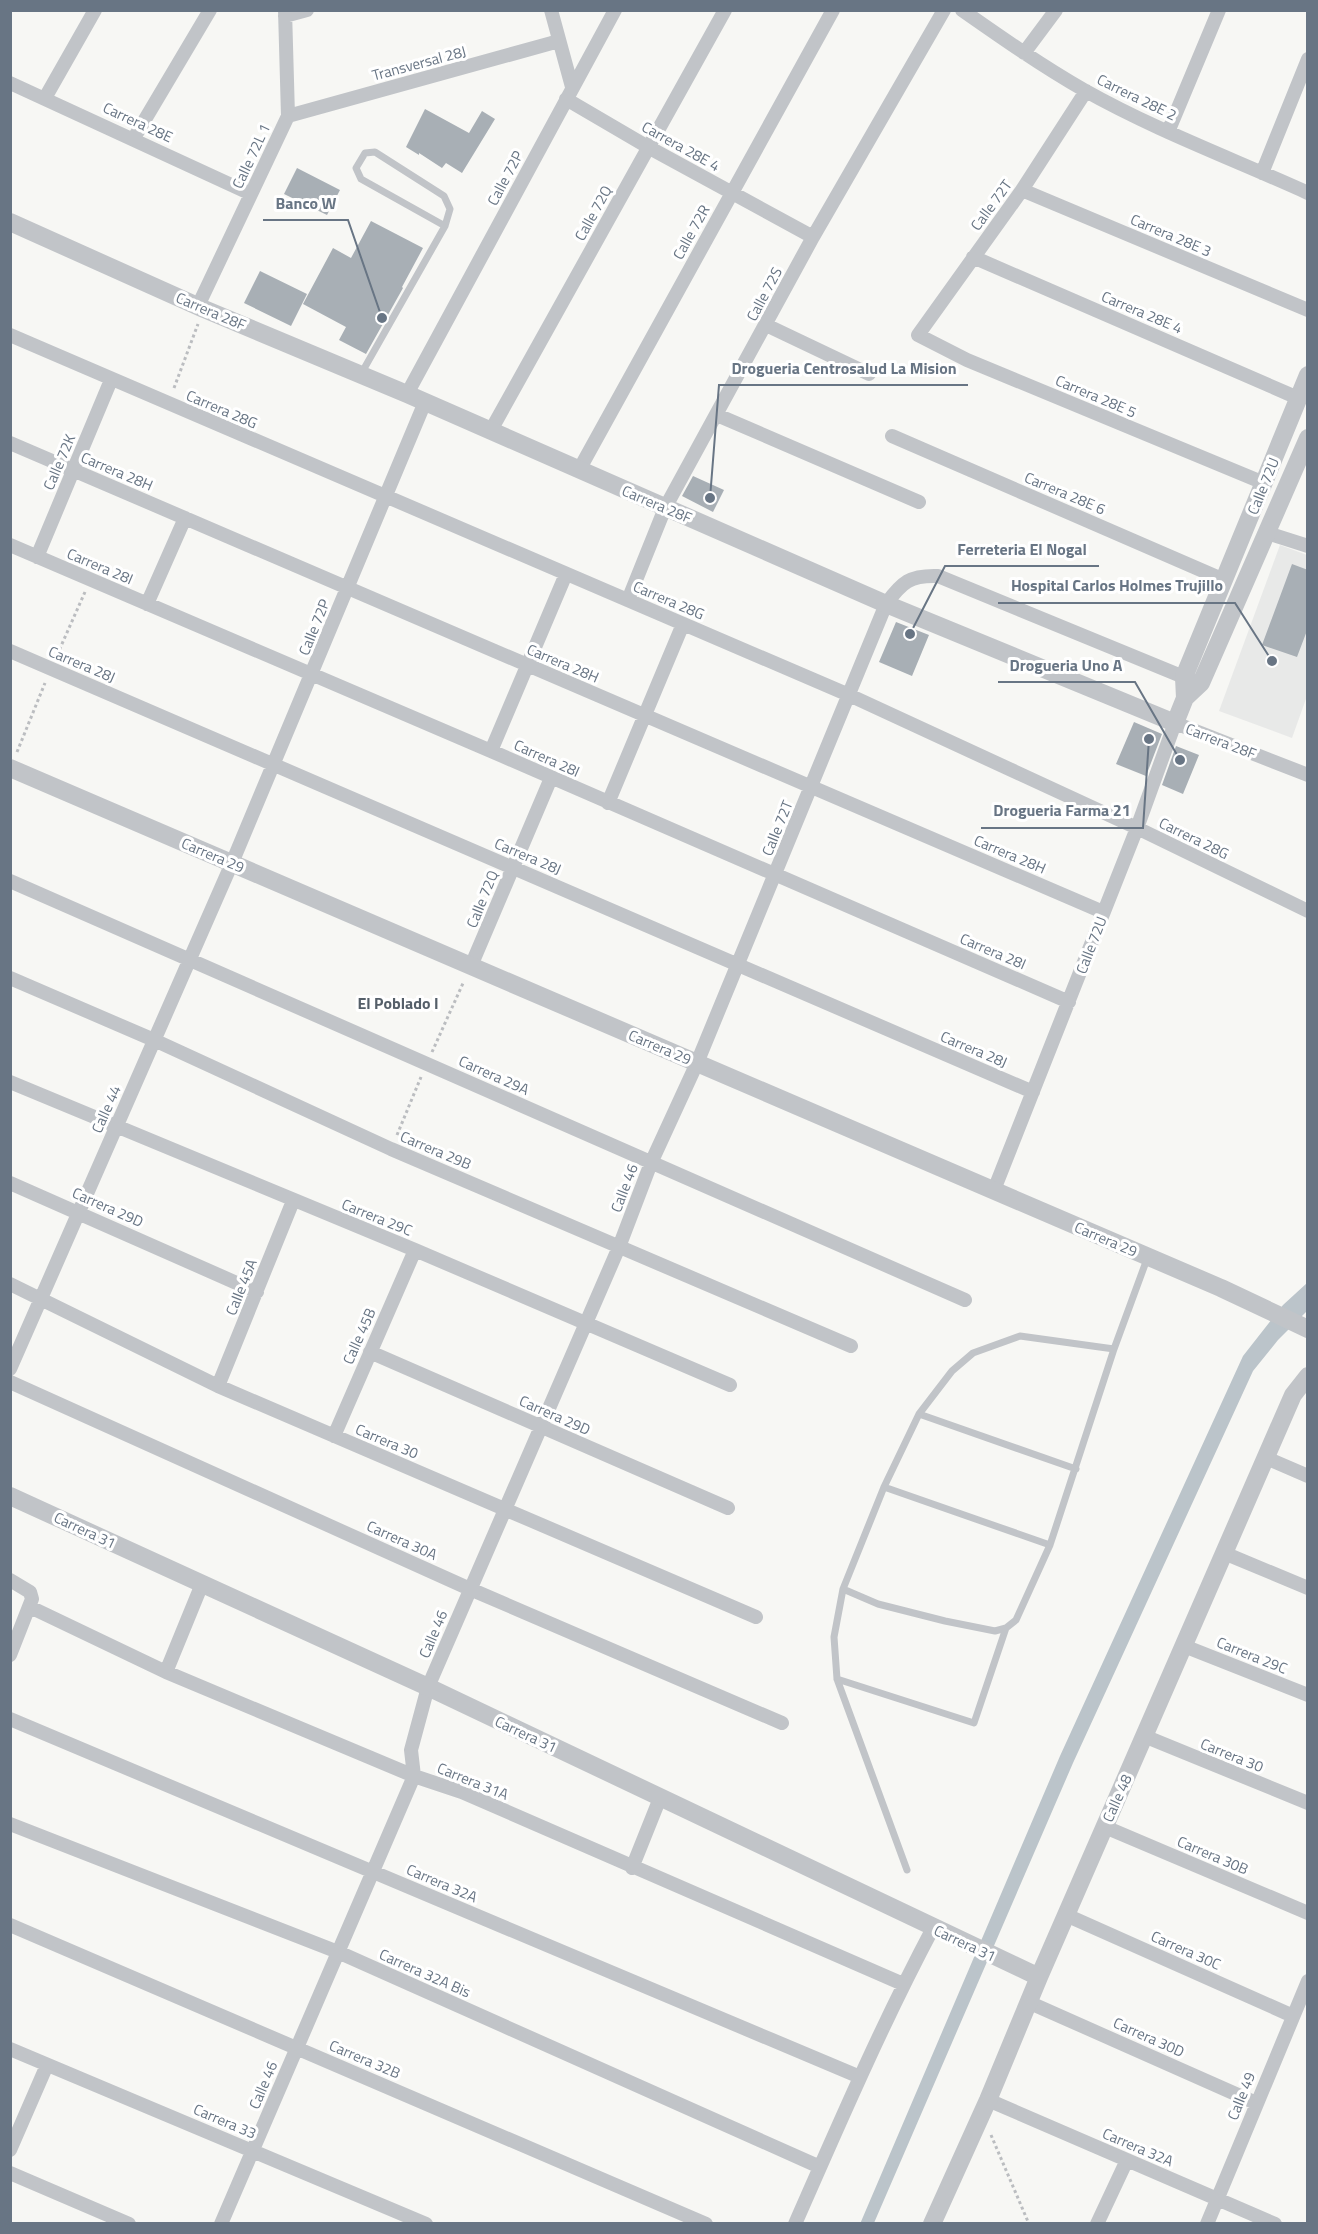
<svg xmlns="http://www.w3.org/2000/svg" width="1318" height="2234" viewBox="0 0 1318 2234" font-family="'Titillium Web',sans-serif">
  <rect width="100%" height="100%" fill="#f7f7f4"/>
  <path fill="#e8e9e8" d="M1280 545 1307 555V696L1292 738 1219 711Z"/>
  <path fill="#bbc4ca" d="M1307 1283V1311L1278 1340 1253 1371 1073 1763 874 2223 860 2224 1060 1756 1243 1356 1283 1305Z"/>
  <path fill="#a8afb5" d="M425 109 469 133 482 111 495 119 462 173 446 163 442 168 419 153V155L406 147Z
    M297 168 340 190 327 215 284 194Z
    M371 221 423 248 402 287 403 288 366 354 339 340 346 327 303 304 333 248 351 258Z
    M260 271 307 294 291 326 244 303Z
    M693 476 724 490 713 512 682 496Z
    M1292 564 1308 570V628L1297 657 1262 645Z
    M896 622 929 635 912 676 879 662Z
    M1134 722 1162 734 1146 776 1116 764Z
    M1176 746 1199 755 1183 794 1162 785Z"/>
  <g fill="none" stroke-linecap="round" stroke-linejoin="round">
    <path stroke="#bbbdc0" stroke-width="3" stroke-dasharray="3 3" stroke-linecap="butt" d="M174 388 198 324
      M57 655 85 592
      M17 752 45 683
      M432 1052 464 981
      M397 1135 421 1077
      M991 2135 1029 2224"/>
    <path stroke="#c1c4c8" stroke-width="7" d="M361 374 445 226 450 209 444 196 375 152 365 153 356 168 361 179 445 226
      M1114 1349 1020 1336 973 1353 952 1371 919 1414 884 1487 843 1589 878 1604 945 1621 995 1631 1006 1628 1016 1620 1050 1545 1114 1349 1147 1259
      M919 1414 1076 1469
      M884 1487 1050 1545
      M843 1589 834 1637 837 1679 907 1870
      M837 1679 974 1723 1006 1628"/>
    <path stroke="#c1c4c8" stroke-width="14" d="M551 10 572 87
      M962 10C1002 38 1042 66 1084 90 1155 130 1233 159 1308 193
      M285 16 307 10
      M1024 53 1056 10
      M10 83 251 194
      M1086 91 1022 190 918 335 967 360 1264 483
      M45 98 95 10
      M566 99 648 147 813 237
      M288 116 559 41
      M1168 132 1219 10
      M134 138 210 10
      M1262 173 1308 59
      M1022 190 1308 310
      M973 257 1298 398
      M198 306 288 116 285 10
      M766 325 869 374
      M10 335 849 695 1137 828 1308 911
      M407 394 615 10
      M717 415 919 502
      M490 432 725 10
      M892 436 1224 580
      M10 443 1103 912
      M579 470 833 10
      M1267 533 1308 546
      M10 545 491 751 1069 1002
      M37 557 111 380
      M628 600 665 508 813 237 944 10
      M147 604 185 518
      M10 651 1033 1092
      M491 751 566 574
      M608 803 683 624
      M10 881 965 1300
      M471 966 551 778
      M10 978 154 1040 391 1149 851 1346
      M10 1082 415 1250 730 1385
      M10 1183 257 1292
      M994 1190 1137 828 1175 723 1308 775
      M10 1284 218 1386 756 1617
      M370 1352 728 1508
      M10 1369 232 863 425 402
      M10 1382 470 1589 782 1723
      M218 1386 293 1201
      M334 1436 415 1250
      M1266 1458 1308 1476
      M1224 1553 1308 1588
      M10 1580 30 1592 32 1599 10 1655
      M30 1607 166 1672 414 1776 462 1792 903 1984
      M1184 1646 1308 1695
      M166 1672 202 1584
      M10 1719 860 2077
      M1144 1736 1308 1803
      M10 1824 338 1952 820 2167
      M1105 1827 1308 1913
      M632 1868 660 1798
      M1066 1915 1293 2016
      M10 1925 706 2224
      M1028 2002 1256 2103
      M10 2049 426 2224
      M988 2100 1275 2224
      M10 2150 47 2065
      M10 2173 129 2224
      M221 2224 414 1776 411 1750 428 1687 619 1247 651 1163 697 1063 886 604C902 582 910 575 938 576L1191 680
      M795 2224C839 2124 882 2024 933 1928
      M1097 2224 1127 2160
      M1207 2224 1308 1981"/>
    <path stroke="#c1c4c8" stroke-width="18" d="M10 222 204 309 407 394 886 604 1175 723 1185 698 1184 677 1308 375
      M1185 698 1201 683 1308 438
      M10 768 1221 1288 1308 1329
      M10 1496 428 1687 1039 1977
      M932 2224 988 2100 1039 1977 1293 1395 1308 1376"/>
  </g>
  <g text-anchor="middle" dominant-baseline="central" stroke-width="6" stroke-linejoin="round" paint-order="stroke">
    <g font-size="15" fill="#687584" stroke="#fff">
      <text transform="translate(419 63) rotate(-15)">Transversal 28J</text>
      <text transform="translate(1137 97) rotate(26)">Carrera 28E 2</text>
      <text transform="translate(138 122) rotate(25)">Carrera 28E</text>
      <text transform="translate(681 146) rotate(29)">Carrera 28E 4</text>
      <text transform="translate(251 156) rotate(-65)">Calle 72L 1</text>
      <text transform="translate(505 178) rotate(-62)">Calle 72P</text>
      <text transform="translate(991 205) rotate(-54)">Calle 72T</text>
      <text transform="translate(593 213) rotate(-61)">Calle 72Q</text>
      <text transform="translate(691 232) rotate(-61)">Calle 72R</text>
      <text transform="translate(1171 235) rotate(23)">Carrera 28E 3</text>
      <text transform="translate(764 294) rotate(-62)">Calle 72S</text>
      <text transform="translate(211 311) rotate(23)">Carrera 28F</text>
      <text transform="translate(1142 312) rotate(23)">Carrera 28E 4</text>
      <text transform="translate(1096 396) rotate(23)">Carrera 28E 5</text>
      <text transform="translate(222 409) rotate(23)">Carrera 28G</text>
      <text transform="translate(59 462) rotate(-67)">Calle 72K</text>
      <text transform="translate(117 471) rotate(23)">Carrera 28H</text>
      <text transform="translate(1263 486) rotate(-68)">Calle 72U</text>
      <text transform="translate(1065 493) rotate(23)">Carrera 28E 6</text>
      <text transform="translate(657 504) rotate(23)">Carrera 28F</text>
      <text transform="translate(100 566) rotate(23)">Carrera 28I</text>
      <text transform="translate(669 600) rotate(23)">Carrera 28G</text>
      <text transform="translate(314 627) rotate(-68)">Calle 72P</text>
      <text transform="translate(563 663) rotate(23)">Carrera 28H</text>
      <text transform="translate(82 664) rotate(23)">Carrera 28J</text>
      <text transform="translate(1221 741) rotate(21)">Carrera 28F</text>
      <text transform="translate(547 758) rotate(24)">Carrera 28I</text>
      <text transform="translate(777 828) rotate(-68)">Calle 72T</text>
      <text transform="translate(1194 838) rotate(26)">Carrera 28G</text>
      <text transform="translate(1010 854) rotate(23)">Carrera 28H</text>
      <text transform="translate(213 855) rotate(23)">Carrera 29</text>
      <text transform="translate(528 856) rotate(23)">Carrera 28J</text>
      <text transform="translate(482 899) rotate(-68)">Calle 72Q</text>
      <text transform="translate(1091 945) rotate(-69)">Calle 72U</text>
      <text transform="translate(993 951) rotate(23)">Carrera 28I</text>
      <text transform="translate(660 1047) rotate(23)">Carrera 29</text>
      <text transform="translate(974 1049) rotate(23)">Carrera 28J</text>
      <text transform="translate(494 1075) rotate(24)">Carrera 29A</text>
      <text transform="translate(106 1109) rotate(-66)">Calle 44</text>
      <text transform="translate(436 1150) rotate(23)">Carrera 29B</text>
      <text transform="translate(624 1188) rotate(-69)">Calle 46</text>
      <text transform="translate(108 1207) rotate(24)">Carrera 29D</text>
      <text transform="translate(377 1217) rotate(22)">Carrera 29C</text>
      <text transform="translate(1106 1239) rotate(23)">Carrera 29</text>
      <text transform="translate(241 1287) rotate(-68)">Calle 45A</text>
      <text transform="translate(359 1336) rotate(-66)">Calle 45B</text>
      <text transform="translate(555 1415) rotate(24)">Carrera 29D</text>
      <text transform="translate(387 1441) rotate(23)">Carrera 30</text>
      <text transform="translate(85 1530) rotate(25)">Carrera 31</text>
      <text transform="translate(402 1540) rotate(24)">Carrera 30A</text>
      <text transform="translate(433 1634) rotate(-67)">Calle 46</text>
      <text transform="translate(1252 1655) rotate(22)">Carrera 29C</text>
      <text transform="translate(526 1734) rotate(25)">Carrera 31</text>
      <text transform="translate(1232 1755) rotate(22)">Carrera 30</text>
      <text transform="translate(473 1781) rotate(22)">Carrera 31A</text>
      <text transform="translate(1117 1798) rotate(-66)">Calle 48</text>
      <text transform="translate(1213 1855) rotate(23)">Carrera 30B</text>
      <text transform="translate(442 1883) rotate(23)">Carrera 32A</text>
      <text transform="translate(965 1943) rotate(25)">Carrera 31</text>
      <text transform="translate(1186 1950) rotate(24)">Carrera 30C</text>
      <text transform="translate(425 1973) rotate(24)">Carrera 32A Bis</text>
      <text transform="translate(1149 2037) rotate(24)">Carrera 30D</text>
      <text transform="translate(365 2059) rotate(23)">Carrera 32B</text>
      <text transform="translate(263 2085) rotate(-67)">Calle 46</text>
      <text transform="translate(1241 2096) rotate(-68)">Calle 49</text>
      <text transform="translate(225 2121) rotate(23)">Carrera 33</text>
      <text transform="translate(1138 2147) rotate(23)">Carrera 32A</text>
    </g>
    <g font-size="16" font-weight="bold" fill="#555f69" stroke="#fff">
      <text x="398" y="1003">El Poblado I</text>
    </g>
  </g>
  <path fill="none" stroke="#687584" stroke-width="2" d="M382 318L348 220H263M710 498L719 385H968M910 634L945 566H1099M1272 661L1235 603H998M1180 760L1135 682H998M1149 739L1143 828H981"/>
  <g fill="#687584" stroke="#fff" stroke-width="2">
    <circle cx="382" cy="318" r="6"/>
    <circle cx="710" cy="498" r="6"/>
    <circle cx="910" cy="634" r="6"/>
    <circle cx="1272" cy="661" r="6"/>
    <circle cx="1180" cy="760" r="6"/>
    <circle cx="1149" cy="739" r="6"/>
  </g>
  <g font-size="16" text-anchor="middle" font-weight="bold" fill="#687584" stroke="#fff" stroke-width="6" stroke-linejoin="round" paint-order="stroke">
    <text x="306" y="209">Banco W</text>
    <text x="844" y="374">Drogueria Centrosalud La Mision</text>
    <text x="1022" y="555">Ferreteria El Nogal</text>
    <text x="1117" y="591">Hospital Carlos Holmes Trujillo</text>
    <text x="1066" y="671">Drogueria Uno A</text>
    <text x="1062" y="816">Drogueria Farma 21</text>
  </g>
  <rect width="1318" height="2234" fill="none" stroke="#687584" stroke-width="24"/>
</svg>
